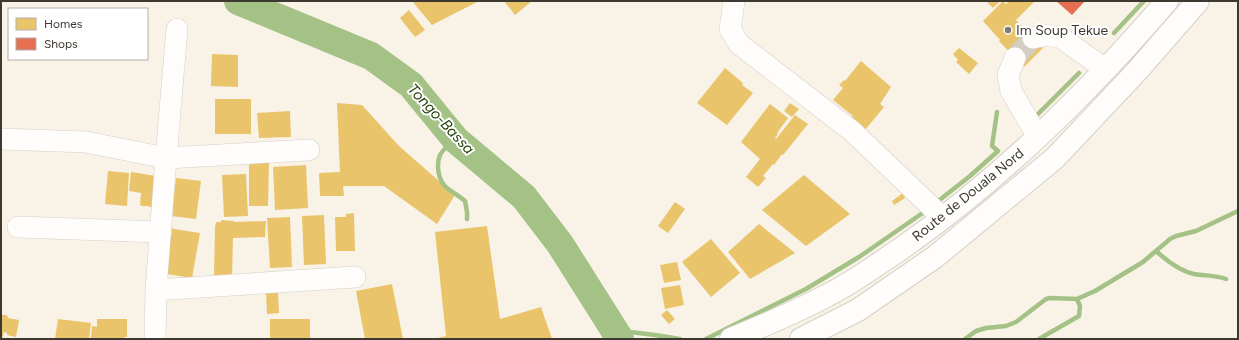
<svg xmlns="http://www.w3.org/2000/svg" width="1239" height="340" viewBox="0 0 1239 340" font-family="Figtree,sans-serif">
  <rect width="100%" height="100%" fill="#f8f2e7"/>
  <path fill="#e9c46a" d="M412 1H479L432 25Z
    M504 1H532L515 15Z
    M986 1H1000L993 8Z
    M1003 1 1006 4 1009 1H1035L1016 20 1043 48 1024 67 999 41 1000 40 983 21Z
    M409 10 425 30 415 37 400 18Z
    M959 48 978 63 969 74 956 62 958 60 953 54Z
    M212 54 238 55V87L211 86Z
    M861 61 891 87 880 104 884 107 865 130 851 118 853 116 833 100 843 88 839 85 844 80 845 81Z
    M725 68 743 83 742 85 753 93 727 125 697 103Z
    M215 99H251V134H215Z
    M337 103 362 105 399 146 455 195 437 224 384 186H343L344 196H320L319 173 340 172Z
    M790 103 799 109 792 117 784 111Z
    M770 104 788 118 777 133 778 134 775 138 776 139 795 115 808 124 783 155 782 154 774 165 773 164 763 176 766 178 758 187 746 177 760 159 741 142Z
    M290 111 291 137 259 138 257 113Z
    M249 162H269L268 206H249Z
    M306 165 308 208 275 210 273 167Z
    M108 171 129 173 127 206 105 204Z
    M131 172 156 176 152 208 148 206H142L140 205 141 193 129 191Z
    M246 174 248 216 224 217 222 175Z
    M804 175 850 214 806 246 762 210Z
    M176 178 201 181 196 219 171 216Z
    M903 193 905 198 894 205 892 201Z
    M675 202 685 209 668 233 658 226Z
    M354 213 355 251H336L335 217H346V214Z
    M324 215 326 264 304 265 302 216Z
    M290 217 292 267 270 268 267 218Z
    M221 220 234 221V222L266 221 265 237 233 238 232 279 228 276 214 275 215 227 216 222H221Z
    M759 224 795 253 750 279 728 252Z
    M487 226 500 319 541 307 552 339H433L446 336 435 232Z
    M168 228 200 233 192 278 160 273Z
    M711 239 740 273 711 297 682 262Z
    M677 262 681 280 664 283 660 265Z
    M392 284 403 339H365L356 291Z
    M680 285 684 305 665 309 661 288Z
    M278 292 279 313 267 314 266 293Z
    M667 310 675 319 669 324 661 315Z
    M1 315H7L8 318 19 320 16 337 7 335V333L4 332 2 339H1Z
    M58 319 91 323 89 339H55Z
    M97 319H127V337H124V339H96V338H91L92 326 97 327Z
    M270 319H310V339H270Z"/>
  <path fill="#e76f51" d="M1056 1H1085L1072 15Z"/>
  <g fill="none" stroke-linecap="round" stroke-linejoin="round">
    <path stroke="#a4c285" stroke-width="4.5" d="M1114 33 1144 1
      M1034 118 1079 73
      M456 140C450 144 443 149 440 155 436 165 438 181 447 188 452 192 459 196 465 201L467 212V219
      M937 202 970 176 998 151 992 146 997 112
      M1156 251C1167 261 1180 271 1194 274 1206 276 1215 275 1226 279
      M613 330 655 335 680 339
      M706 339 806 289 859 257 927 210
      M965 339 976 331 986 328 1006 326 1016 322 1046 299 1050 298 1077 299 1095 291 1143 262 1170 239 1176 236 1196 231 1238 211
      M1039 339 1079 316 1080 306 1077 299"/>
    <path stroke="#a4c285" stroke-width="28" d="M238 1 371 56 411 85 456 140 524 197 560 244 620 339"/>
    <path stroke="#d3cdc2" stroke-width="21" stroke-dasharray="21 10" stroke-linecap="butt" d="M1015 58 1033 38"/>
    <defs>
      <path id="minor" d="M734 1 730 29 739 44 852 131 943 218
        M1033 38 1047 35 1060 37 1105 69
        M1015 58 1008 75 1011 91 1038 137
        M1 139 86 142 166 158 309 150
        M18 227 161 232
        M156 290 355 277
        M155 339 156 290 166 158 177 29"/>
      <path id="major" d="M731 339C764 325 797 312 828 295 854 282 878 264 902 248 1002 178 1088 93 1167 1
        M801 339 858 310 935 257 1055 158 1137 71 1198 1"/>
    </defs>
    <use href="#minor" stroke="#d5d0c7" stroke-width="22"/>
    <use href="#major" stroke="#d5d0c7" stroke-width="24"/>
    <use href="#minor" stroke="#fefdfb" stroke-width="21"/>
    <use href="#major" stroke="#fefdfb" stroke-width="22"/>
  </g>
  <circle fill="#7f7a70" stroke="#fff" stroke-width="1.5" cx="1008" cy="30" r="4"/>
  <g text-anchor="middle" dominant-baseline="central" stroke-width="4" stroke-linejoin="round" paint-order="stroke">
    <g font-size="14" fill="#3e3930" stroke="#fff" text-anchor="start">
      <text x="1016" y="30">Im Soup Tekue</text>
    </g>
    <g font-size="14" fill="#3e3930" stroke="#fff">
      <text transform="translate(968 195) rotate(-39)">Route de Douala Nord</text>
    </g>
    <g font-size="15" font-style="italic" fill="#1f3b00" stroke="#fff">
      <text transform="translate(441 119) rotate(47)">Tongo-Bassa</text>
    </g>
  </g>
  <rect width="1239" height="340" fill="none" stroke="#3e3930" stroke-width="4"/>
  <rect x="8" y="8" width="140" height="52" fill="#ffffff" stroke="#b2b0ac"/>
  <rect x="16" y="18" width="20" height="12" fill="#e9c46a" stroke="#b2b0ac"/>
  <text x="44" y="28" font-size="12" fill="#3e3930">Homes</text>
  <rect x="16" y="38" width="20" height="12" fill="#e76f51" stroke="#b2b0ac"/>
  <text x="44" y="48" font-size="12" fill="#3e3930">Shops</text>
</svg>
